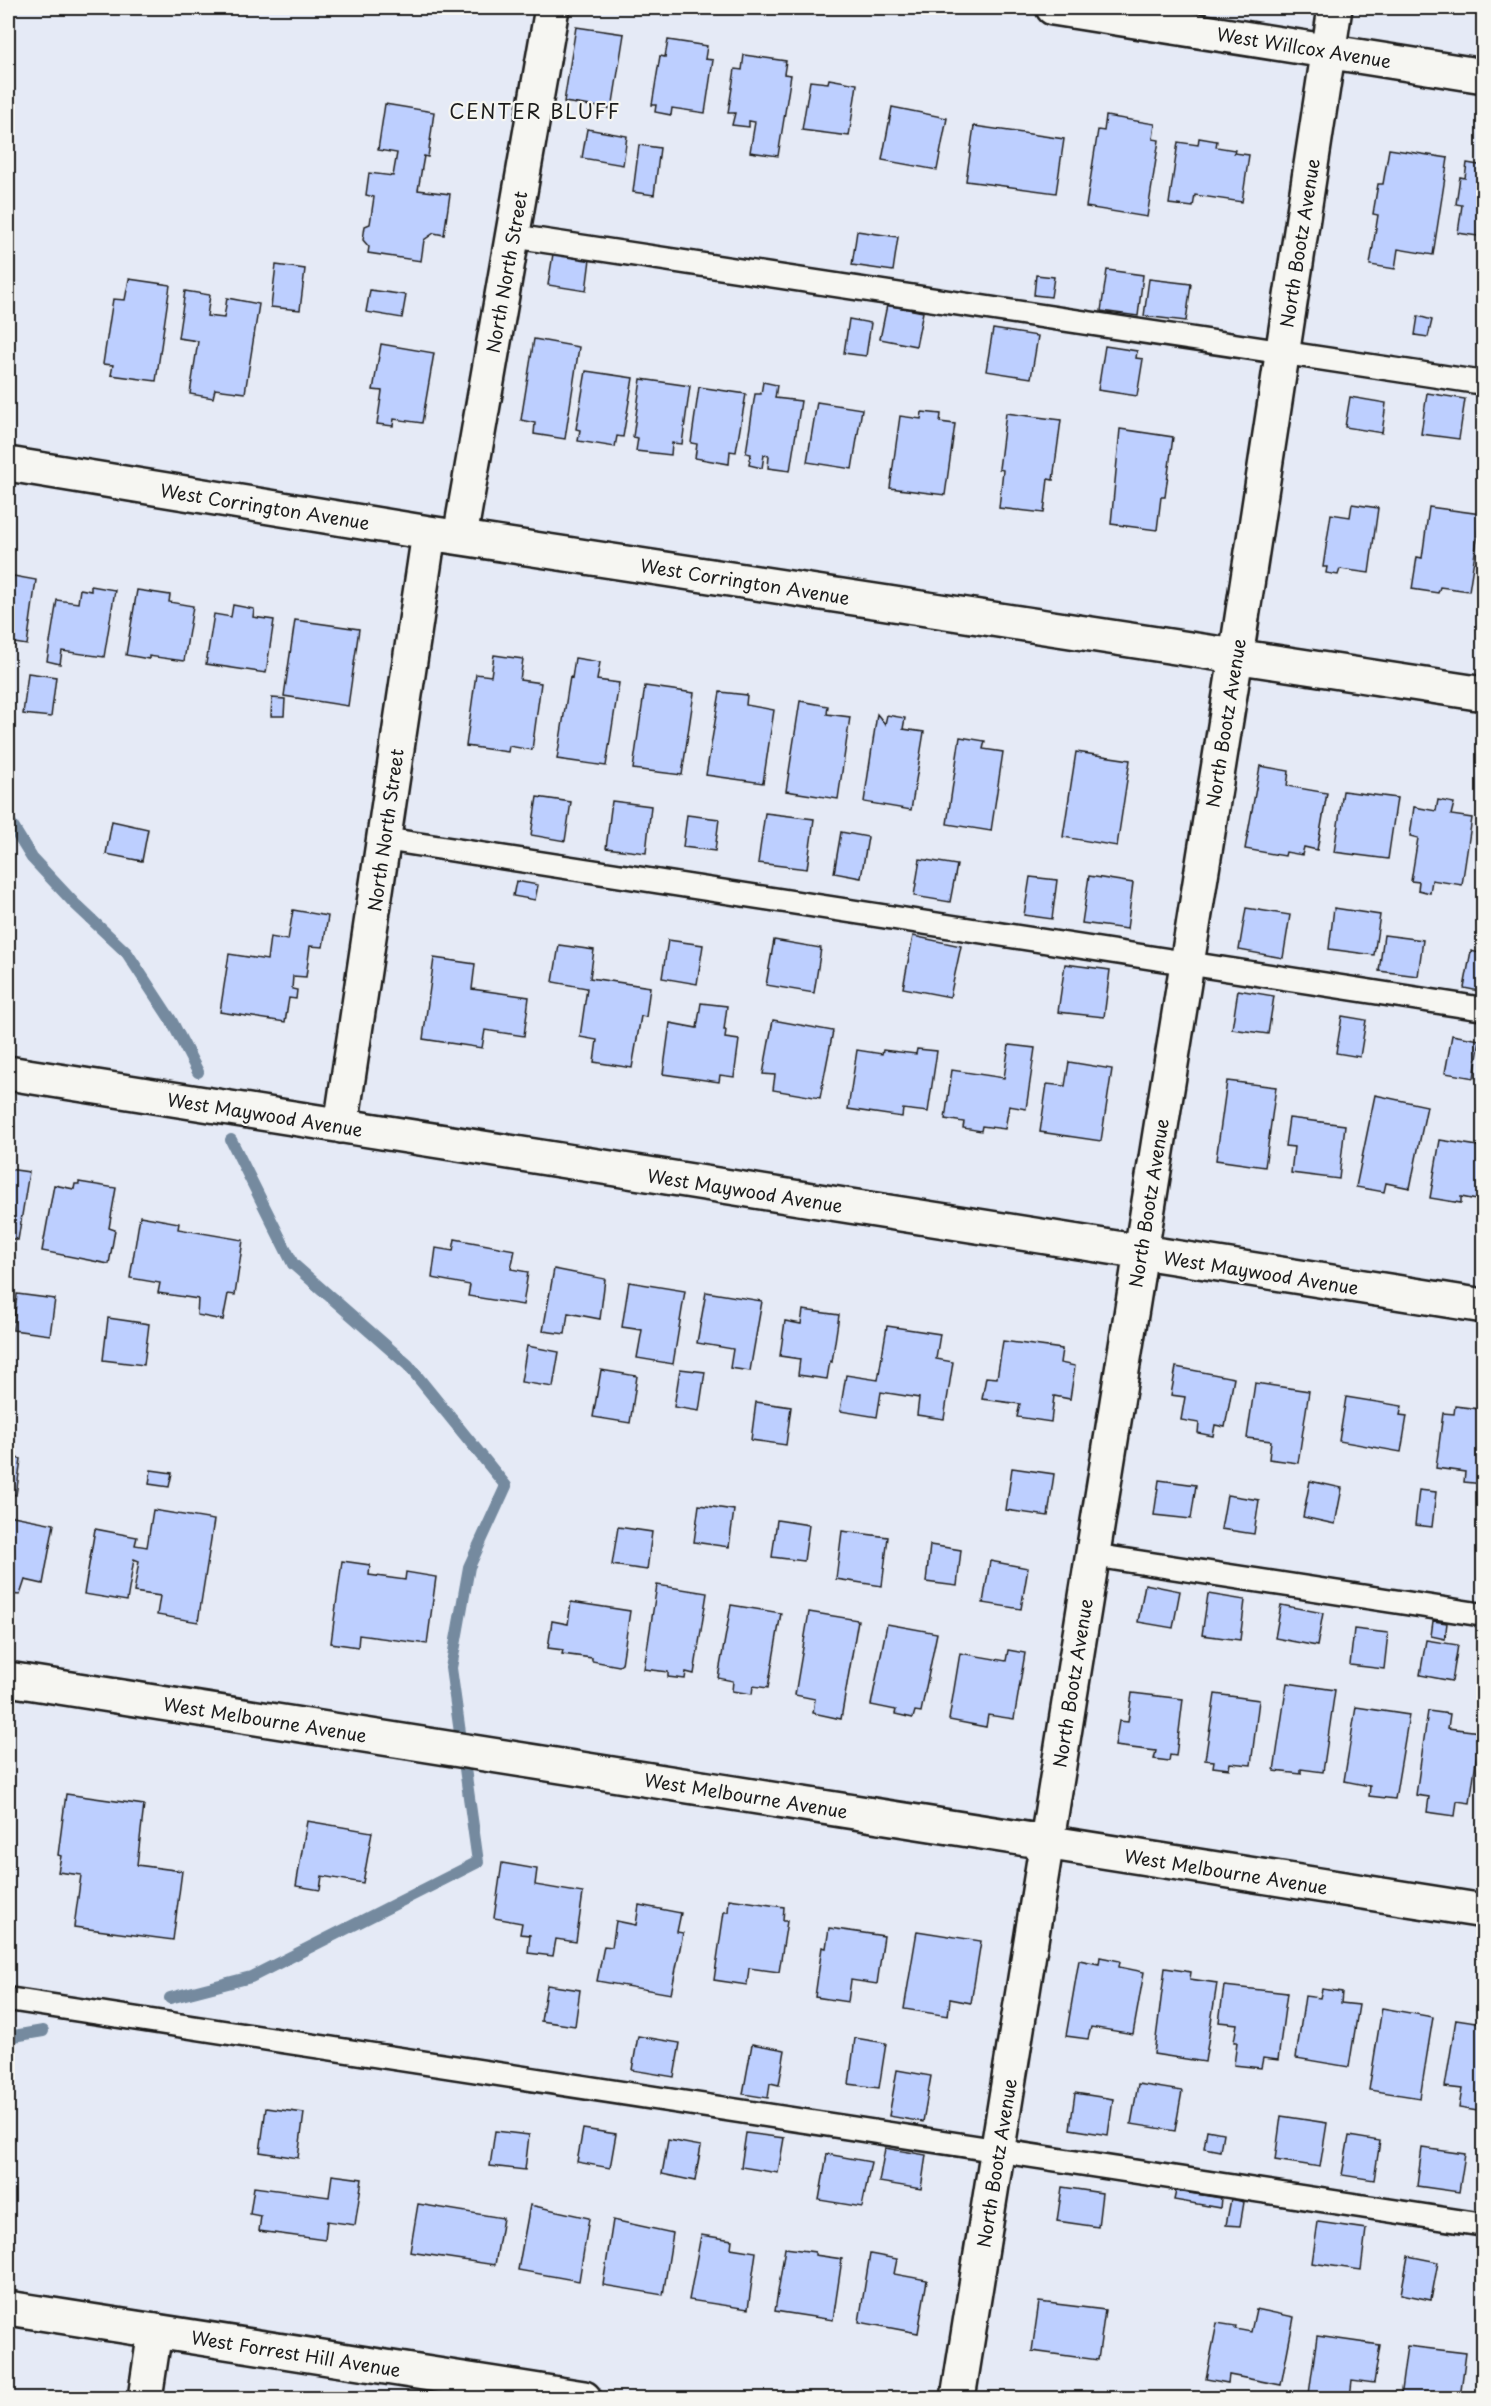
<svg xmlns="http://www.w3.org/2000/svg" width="1491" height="2406" viewBox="0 0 1491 2406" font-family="'Playpen Sans',sans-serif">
  <rect width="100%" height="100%" fill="#e5eaf6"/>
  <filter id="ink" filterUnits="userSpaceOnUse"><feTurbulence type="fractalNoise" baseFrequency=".0167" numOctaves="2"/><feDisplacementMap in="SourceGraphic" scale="12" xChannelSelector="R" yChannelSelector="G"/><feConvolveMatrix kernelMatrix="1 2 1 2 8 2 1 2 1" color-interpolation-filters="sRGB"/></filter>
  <g filter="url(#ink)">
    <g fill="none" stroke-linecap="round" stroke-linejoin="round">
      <path stroke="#748a9f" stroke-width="12" d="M8 819 32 858 75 904 127 953 171 1020 198 1072
        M170 1998 251 1977 478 1862 451 1668 469 1567 506 1486 408 1365 293 1264 231 1140
        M8 2037 43 2031"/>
    </g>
    <path fill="#bdcfff" stroke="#1c1c1c" stroke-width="1.5" d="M576 27 624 34 612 109 564 102Z
      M668 40 707 46 705 59 713 60 705 113 672 108 671 115 655 112 656 105H652L660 56 665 57Z
      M744 55 786 61 784 74 791 75 778 156 750 152 755 122 749 121V127L732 125 735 113H728L735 69 742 70Z
      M829 79 857 84 849 136 802 130 810 81 828 83Z
      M385 104 434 112 428 157 424 156 418 190 450 194 444 235 434 233 424 240 421 261 368 253 369 247 363 240 365 226 370 224 374 197 366 195 369 173 393 176 397 153 378 150Z
      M892 107 947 118 937 170 882 160Z
      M1106 116 1155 124 1153 139 1159 140 1147 217 1086 207 1098 130 1104 131Z
      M974 126 1064 139 1056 193 966 181Z
      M587 129 627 136 623 165 582 158Z
      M1199 138 1217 141 1216 147 1235 150 1234 153 1249 155 1242 202 1195 195 1193 207 1169 204 1178 142 1198 145Z
      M639 145 660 148 654 195 633 192Z
      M1389 149 1448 158 1433 255 1398 249 1395 269 1370 265 1378 215 1373 214 1378 184H1383Z
      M1467 163 1484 166V237L1458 233 1462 205 1456 204 1460 177 1465 178Z
      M857 231 898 237 893 271 852 265Z
      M553 254 590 259 586 291 548 285Z
      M276 265 305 269 300 310 271 307Z
      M1107 270 1143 275 1138 316 1101 311Z
      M1036 275 1054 277 1051 297 1034 295Z
      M129 279 170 285 156 381 111 375 113 365 103 364 113 299 125 300Z
      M1149 279 1191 284 1186 321 1144 316Z
      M370 290 406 295 402 318 366 312Z
      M185 291 210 295 207 316 224 318 227 298 259 304 245 393 215 389 213 398 190 394 198 341 178 338Z
      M887 305 923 312 916 346 880 339Z
      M1418 316 1432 320 1428 337 1415 335Z
      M849 319 871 323 866 356 844 353Z
      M993 329 1038 336 1031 378 986 371Z
      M534 339 579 347 565 439 534 434 535 423 521 420Z
      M381 344 434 353 422 423 394 419 393 426 377 424 382 391 373 390Z
      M1105 346 1137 351 1136 358 1143 359 1137 396 1098 390Z
      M586 371 633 378 623 437 617 436 615 447 578 441 580 430 576 429Z
      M641 379 690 386 682 444 672 443 671 455 636 451 638 438 633 437Z
      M763 382 777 385 775 398 801 401 790 471 768 468 769 456 764 455 762 468 749 465 751 454 746 453 755 394H761Z
      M699 387 746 394 736 452 730 451 729 464 695 458 697 444 691 443Z
      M1427 393 1465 399 1459 439 1421 434Z
      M1350 397 1386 403 1382 433 1345 427Z
      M817 402 862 409 852 469 807 462Z
      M922 412 941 414 940 422 955 424 945 495 890 488 900 416 921 419Z
      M1006 413 1061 420 1053 480 1048 479 1044 513 999 508 1003 470 999 469Z
      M1120 429 1173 437 1165 497H1161L1157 530 1111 524Z
      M1352 504 1378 508 1369 573 1340 569 1338 575 1326 573 1327 567H1323L1331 514 1350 517Z
      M1429 507 1481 514 1469 591 1440 587 1438 593 1412 589 1417 557 1422 558Z
      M8 575 36 580 27 645 8 642Z
      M91 586 115 590 104 657 62 651 60 664 47 661 57 600 78 603 80 589 91 591Z
      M137 590 170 595 169 602 193 606 184 661 149 656V659L126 655Z
      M233 605 254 609 253 617 274 620 266 673 206 664 214 614 231 617Z
      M295 620 359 629 348 706 284 696Z
      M494 655 523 659 520 680 541 683 532 750 509 746 508 752 466 746 476 674 491 676Z
      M575 658 600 662 597 680 619 683 606 766 557 759 570 677 572 678Z
      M28 673 56 677 51 717 23 714Z
      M645 686 694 693 682 775 633 769Z
      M720 692 747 695 746 705 774 710 763 783 706 775Z
      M272 698 285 699 284 716H271Z
      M800 701 828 706 827 714 850 717 838 799 786 791Z
      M877 714 885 724 887 715 905 718 903 729 924 732 911 810 864 802Z
      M960 737 985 741 983 749 1003 752 991 831 947 824Z
      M1076 752 1130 760 1117 846 1063 837Z
      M1260 766 1289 771 1287 786 1327 793 1317 850 1304 847 1302 855 1286 852 1285 856 1245 849Z
      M1343 791 1397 798 1388 859 1334 852Z
      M537 797 571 802 565 841 531 835Z
      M1438 800 1454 803 1451 815 1472 818 1462 885 1432 880 1430 893 1418 890 1419 882 1411 881 1418 838 1410 836 1414 807 1436 811Z
      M612 801 651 806 646 853 606 848Z
      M765 813 814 819 807 869 758 863Z
      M687 815 719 819 715 851 683 847Z
      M112 821 148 829 142 861 106 854Z
      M841 832 868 837 861 878 834 873Z
      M1484 836V872L1478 871Z
      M920 859 957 865 950 902 914 896Z
      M1089 876 1133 883 1127 929 1082 923Z
      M1030 877 1057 880 1052 919 1024 915Z
      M516 881 538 885 535 900 513 896Z
      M1246 908 1290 915 1283 958 1239 950Z
      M1334 908 1380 915 1374 955 1329 949Z
      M293 910 328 916 323 947 310 946 306 977 293 976 292 989 297 990 296 999 289 998 285 1022 220 1012 229 954 267 960 270 937 288 940Z
      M1384 935 1423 940 1418 976 1379 971Z
      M913 936 961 946 950 997 903 988Z
      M668 940 703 945 697 984 662 978Z
      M774 940 821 948 814 993 766 985Z
      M559 945 594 950 590 978 650 987 646 1017 641 1016 632 1068 594 1062 597 1040 580 1037 587 988 553 982Z
      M1471 951 1484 954V992L1464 988Z
      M434 958 475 964 472 989 529 997 524 1036 485 1030 482 1048 423 1039Z
      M1065 964 1110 970 1104 1017 1058 1012Z
      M1238 990 1274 996 1268 1034 1232 1029Z
      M701 1003 727 1006 724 1030H726L725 1038 739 1040 734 1077 720 1075 719 1082 663 1074 670 1023 697 1028Z
      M1342 1016 1366 1020 1360 1057 1336 1053Z
      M773 1020 833 1031 820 1098 773 1090 775 1075 763 1074Z
      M1452 1035 1480 1040 1474 1078 1445 1073Z
      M1009 1045 1035 1048 1026 1109 1009 1106 1005 1129 982 1126 981 1131 963 1128 964 1122 945 1119 952 1070 1004 1078Z
      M917 1049 937 1051 928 1112 903 1109 902 1117 848 1109 857 1050 882 1054 883 1050 916 1054Z
      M1069 1062 1112 1069 1101 1141 1040 1132 1047 1084 1065 1086Z
      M1227 1081 1276 1087 1265 1167 1216 1160Z
      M1375 1095 1427 1106 1410 1188 1386 1183 1384 1192 1356 1187Z
      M1289 1118 1345 1125 1339 1179 1291 1173 1294 1147 1285 1146Z
      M1440 1140 1484 1147 1482 1201 1461 1197V1203L1430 1198Z
      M8 1169 29 1172 18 1240 8 1238Z
      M79 1182 116 1188 109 1228 115 1230 109 1264 42 1251 54 1185 74 1189 75 1184H79Z
      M140 1216 179 1223 178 1229 243 1240 235 1295 228 1294 223 1320 197 1315 198 1299 158 1293 160 1283 130 1278Z
      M455 1239 515 1250 511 1269 528 1272 523 1305 468 1296 470 1285 432 1278 436 1248 453 1251Z
      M554 1269 605 1279 600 1319 568 1313 565 1334 543 1331Z
      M629 1282 685 1291 673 1364 637 1358 642 1330 622 1327Z
      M706 1292 762 1301 750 1371 730 1368 733 1349 697 1343Z
      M17 1294 55 1299 50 1335 13 1330Z
      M803 1310 839 1315 832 1362 830 1361 827 1379 798 1375 800 1359 780 1356 785 1321 801 1324Z
      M108 1318 149 1324 144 1365 103 1360Z
      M887 1326 940 1334 936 1359 953 1362 944 1419 917 1415 919 1398 881 1392 877 1417 840 1411 846 1375 878 1380Z
      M1003 1341 1062 1349 1060 1363 1075 1366 1070 1399 1054 1396 1051 1422 1017 1417 1020 1404 982 1399 986 1377 997 1378Z
      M527 1346 559 1352 553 1387 521 1382Z
      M1176 1367 1234 1378 1225 1427 1215 1425 1213 1436 1198 1433 1199 1423 1181 1420 1185 1397 1171 1395Z
      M680 1369 705 1372 699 1411 674 1407Z
      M601 1370 637 1376 630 1423 593 1417Z
      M1255 1383 1309 1391 1298 1463 1269 1459 1271 1441 1247 1438Z
      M1346 1397 1402 1406 1400 1415 1407 1416 1401 1452 1339 1441Z
      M756 1402 791 1407 786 1445 751 1440Z
      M1455 1406 1479 1409 1478 1417 1484 1418V1484L1464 1482 1465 1472 1436 1468 1443 1413 1454 1414Z
      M8 1457 21 1459 16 1495 8 1493Z
      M1012 1468 1054 1474 1048 1516 1006 1510Z
      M151 1470 172 1473 169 1487 149 1484Z
      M1159 1480 1196 1485 1191 1519 1154 1515Z
      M1310 1481 1342 1488 1335 1524 1303 1517Z
      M1419 1490 1436 1492 1432 1527 1415 1525Z
      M1227 1495 1259 1500 1254 1534 1221 1529Z
      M699 1505 734 1510 729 1547 694 1542Z
      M153 1510 214 1520 198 1622 157 1615 160 1596 134 1592 139 1561 134 1559 127 1601 84 1594 95 1529 137 1537 135 1545 147 1547Z
      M8 1515 54 1524 43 1584 25 1580 20 1595 9 1594V1590H8Z
      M777 1520 809 1525 804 1561 772 1557Z
      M618 1527 652 1532 647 1570 612 1565Z
      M842 1531 888 1537 882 1586 836 1579Z
      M930 1545 961 1550 957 1586 926 1582Z
      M342 1561 370 1565 369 1575 405 1580 406 1572 436 1577 427 1644 359 1635 358 1647 331 1643Z
      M990 1561 1028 1568 1021 1609 983 1603Z
      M1145 1584 1180 1591 1173 1628 1138 1622Z
      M657 1585 707 1593 694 1674 686 1672 685 1679 668 1677V1672L644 1669Z
      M1208 1594 1245 1600 1240 1640 1202 1635Z
      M571 1602 630 1611 622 1664 619 1666 592 1661V1658L562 1654 563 1650 548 1648 552 1621 568 1624Z
      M731 1605 781 1613 768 1688 753 1686 752 1694 732 1691 733 1681 718 1678Z
      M1281 1605 1323 1613 1317 1646 1275 1638Z
      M809 1612 858 1620 841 1719 813 1713 815 1699 795 1695Z
      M1433 1621 1447 1623 1445 1639 1431 1636Z
      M887 1624 937 1633 921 1712 915 1711 913 1718 895 1714 896 1710 871 1705Z
      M1354 1629 1388 1633 1384 1669 1350 1665Z
      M1426 1640 1458 1645 1452 1681 1420 1675Z
      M1008 1650 1025 1653 1014 1719 988 1715 986 1727 949 1720 960 1653 1006 1661Z
      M1287 1683 1335 1690 1323 1772 1301 1769V1774L1274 1771Z
      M1132 1693 1183 1699 1176 1756 1170 1755 1169 1761 1154 1759 1156 1751 1115 1746 1119 1721 1128 1722Z
      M1215 1694 1259 1700 1251 1765 1230 1763 1229 1769 1213 1767 1214 1761 1205 1760Z
      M1356 1707 1409 1715 1395 1799 1369 1796 1370 1786 1344 1781Z
      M1428 1711 1450 1714 1448 1728 1480 1732 1470 1803 1457 1801 1455 1816 1427 1812 1429 1797 1416 1795Z
      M66 1794 144 1805 137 1865 182 1871 173 1940 74 1927 81 1875 58 1872 61 1856 58 1855Z
      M307 1821 372 1832 363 1883 322 1876 320 1890 296 1886Z
      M502 1863 537 1869 535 1885 583 1893 576 1942 556 1939 553 1956 528 1953 530 1935 520 1934 522 1923 494 1918Z
      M729 1899 784 1907 783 1921H787L779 1972 749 1968 747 1985 714 1980 724 1912H728Z
      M639 1905 681 1913 677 1932 683 1933 671 1994 597 1981 604 1946 612 1947 616 1921 636 1925Z
      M829 1928 884 1936 877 1984 851 1980 848 2002 815 1997 822 1947 826 1948Z
      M917 1931 981 1941 971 2003 950 1999 948 2016 904 2009Z
      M1100 1957 1120 1961 1119 1967 1144 1972 1133 2034 1091 2027 1088 2039 1066 2036 1079 1960 1099 1964Z
      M1165 1968 1191 1972 1190 1979 1217 1983 1205 2062 1154 2054Z
      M547 1985 580 1990 575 2026 541 2021Z
      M1224 1986 1287 1993 1278 2060 1263 2058 1261 2068 1234 2065 1237 2042H1234L1237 2024 1219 2022Z
      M1322 1989 1342 1992 1341 2003 1359 2005 1349 2067 1296 2058 1305 1996 1320 1998Z
      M1382 2008 1433 2017 1420 2098 1369 2090Z
      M1456 2019 1483 2023 1481 2032H1484V2112L1459 2108 1462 2089 1445 2087Z
      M638 2036 680 2043 674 2077 632 2070Z
      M855 2038 886 2043 879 2088 849 2084Z
      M752 2044 785 2050 779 2085 770 2083 768 2098 743 2094Z
      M897 2070 931 2076 923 2122 889 2116Z
      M1138 2084 1182 2091 1175 2131 1131 2124Z
      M1075 2093 1113 2099 1108 2135 1070 2129Z
      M266 2108 304 2113 298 2158 260 2152Z
      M1281 2116 1327 2123 1320 2167 1275 2160Z
      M583 2129 616 2134 610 2168 577 2162Z
      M1207 2130 1223 2133 1220 2151 1204 2148Z
      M495 2131 529 2135 525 2170 490 2166Z
      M746 2133 784 2138 778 2173 741 2167Z
      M1349 2136 1380 2141 1374 2180 1342 2175Z
      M668 2140 701 2146 695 2181 662 2174Z
      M885 2148 926 2155 921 2189 879 2182Z
      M1422 2148 1465 2154 1459 2192 1417 2186Z
      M827 2154 871 2162 862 2207 819 2200Z
      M332 2175 362 2179 355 2225 327 2221 325 2240 259 2231 261 2216 250 2214 254 2187 329 2197Z
      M1062 2187 1102 2193 1098 2227 1057 2221Z
      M1176 2191 1221 2198 1220 2208 1174 2200Z
      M1231 2199 1244 2202 1240 2226 1226 2225Z
      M418 2204 503 2218 495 2265 410 2252Z
      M530 2205 589 2218 579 2281 518 2270Z
      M613 2220 673 2233 663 2295 603 2285Z
      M1318 2222 1366 2229 1361 2270 1312 2263Z
      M701 2235 732 2240 731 2248 756 2252 748 2309 689 2300Z
      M785 2248 815 2252V2255L842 2259 833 2320 775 2311Z
      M870 2254 897 2259 894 2274 927 2280 918 2333 859 2322Z
      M1408 2256 1438 2262 1431 2300 1401 2294Z
      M1039 2302 1105 2310 1098 2360 1032 2351Z
      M1256 2309 1294 2317 1281 2385 1229 2375 1228 2383 1206 2379 1217 2323 1236 2326 1235 2329 1251 2332Z
      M1317 2336 1380 2345 1374 2383 1352 2380 1350 2398 1309 2394Z
      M1407 2346 1466 2353 1460 2398H1400Z"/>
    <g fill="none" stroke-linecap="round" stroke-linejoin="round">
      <defs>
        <path id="lane" d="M512 236 1484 383
          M384 839 1484 1009
          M1092 1555 1484 1615
          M8 1999 1484 2225"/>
        <path id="street" d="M1053 8 1484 76
          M8 464 429 533 1484 694
          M460 537 552 8
          M8 1073 1484 1306
          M341 1126 429 533
          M8 1679 1484 1911
          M145 2398 155 2331
          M958 2398 1236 657 1335 8"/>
        <path id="secondary" d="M8 2308 584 2398"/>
      </defs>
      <use href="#lane" stroke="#1c1c1c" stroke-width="27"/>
      <use href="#street" stroke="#1c1c1c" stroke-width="38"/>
      <use href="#secondary" stroke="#1c1c1c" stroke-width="38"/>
      <use href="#lane" stroke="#f6f6f2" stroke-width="22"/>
      <use href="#street" stroke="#f6f6f2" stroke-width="33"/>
      <use href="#secondary" stroke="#f6f6f2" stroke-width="33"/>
    </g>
  </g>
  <g text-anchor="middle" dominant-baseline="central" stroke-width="4.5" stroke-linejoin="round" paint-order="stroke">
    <g font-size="18" fill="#1c1c1c" stroke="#f6f6f2">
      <text transform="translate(1304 47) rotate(9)">West Willcox Avenue</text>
      <text transform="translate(1299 243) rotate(-81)">North Bootz Avenue</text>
      <text transform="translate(506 272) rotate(-80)">North North Street</text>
      <text transform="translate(265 506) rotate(9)">West Corrington Avenue</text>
      <text transform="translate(745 581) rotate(9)">West Corrington Avenue</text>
      <text transform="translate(1225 723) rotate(-81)">North Bootz Avenue</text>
      <text transform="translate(385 830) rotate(-82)">North North Street</text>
      <text transform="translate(265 1114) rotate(9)">West Maywood Avenue</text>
      <text transform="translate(745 1190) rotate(9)">West Maywood Avenue</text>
      <text transform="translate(1148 1203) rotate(-81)">North Bootz Avenue</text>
      <text transform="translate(1261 1272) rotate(9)">West Maywood Avenue</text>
      <text transform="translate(1072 1683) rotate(-81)">North Bootz Avenue</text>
      <text transform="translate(265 1719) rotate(9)">West Melbourne Avenue</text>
      <text transform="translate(746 1795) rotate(9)">West Melbourne Avenue</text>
      <text transform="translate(1226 1871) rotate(9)">West Melbourne Avenue</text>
      <text transform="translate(996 2163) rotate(-81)">North Bootz Avenue</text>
      <text transform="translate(296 2353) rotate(9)">West Forrest Hill Avenue</text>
    </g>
    <g font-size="20" letter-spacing="1.5" fill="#1c1c1c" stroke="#f6f6f2">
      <text x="535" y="111">CENTER BLUFF</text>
    </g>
  </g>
  <rect width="1491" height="2406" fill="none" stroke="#f6f6f2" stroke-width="30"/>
  <rect x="15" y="15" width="1461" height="2376" fill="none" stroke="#1c1c1c" stroke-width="2" filter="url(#ink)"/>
</svg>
